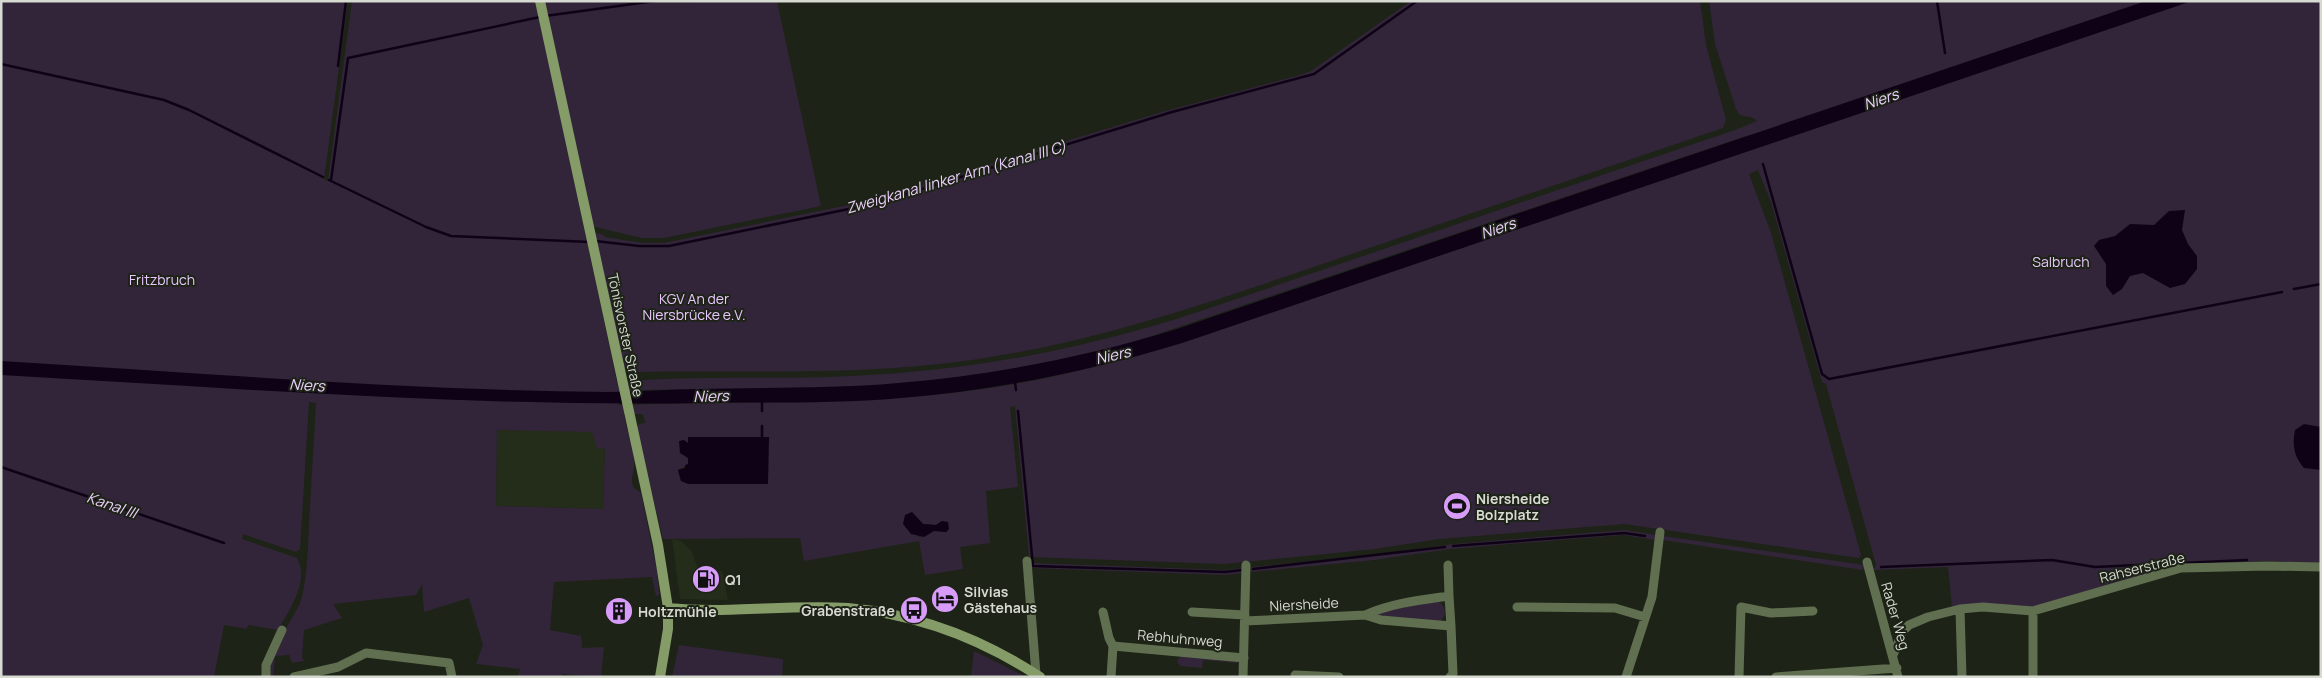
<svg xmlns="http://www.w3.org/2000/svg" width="2322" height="678" viewBox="0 0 2322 678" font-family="Manrope,sans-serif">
  <rect width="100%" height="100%" fill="#1d2316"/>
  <path fill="#242c1a" d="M497 430 592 431 605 448 603 509 496 506Z
    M672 539 681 541 691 550 699 571H722L728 600 680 599Z"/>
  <path fill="#322539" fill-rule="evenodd" d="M1 1H348L324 179 328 181 352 1H536L586 238H594L593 232 604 235 605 237 642 243H664L868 201 1162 112 1300 75 1311 71 1411 1H1700L1706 45 1726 120 1723 128C1594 172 1466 215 1337 259 1217 300 1098 342 972 360 860 376 746 370 633 372L623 370 595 246H588L617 382C695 375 774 380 852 376 970 371 1085 349 1198 312L1735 130 1757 121 1754 118 1740 115 1736 109 1715 44 1709 1H2321V564L2266 561 2157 567V571L2033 607H1952L1948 567 1873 570 1876 565 1826 384 1822 382 1771 202 1758 170 1749 174 1771 233 1861 555 1859 558 1624 524 1439 539 1375 549 1224 564 1029 557 1015 406 1010 407 1018 487 986 491 990 543 960 547 963 569 925 575 919 541 804 561 800 538 663 539 636 428 639 424 645 423 643 414H624C626 429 633 445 634 460 635 471 630 477 633 487L641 493 657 571 659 595 656 596 652 577 554 582 550 630 581 636 582 648 604 647 601 677 562 674V677H518L520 669 476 664 483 645 469 598 424 612 422 584 416 595 333 604 342 618 304 630 302 657 304 661 292 663 289 655 275 656 273 677 270 676C262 660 295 618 301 600 307 581 308 546 309 525 311 484 314 444 316 403L309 402 300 549 296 552 243 534 242 539 297 558C310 581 289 610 278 630L248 625 247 629 224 625 214 677H1ZM1749 135 1752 149 1182 343C1114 363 1045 381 976 390 857 406 736 401 617 405L637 390C723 388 810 390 896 384 975 378 1051 362 1128 344ZM497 430 592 432 597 448 605 449 603 509 496 506ZM688 458 768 484 681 481 678 470 688 465ZM912 512 923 524 936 525 942 521 946 532 934 531 919 537 916 534Z
    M545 1H623V3L777 1 821 206 664 238H642L591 226Z
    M1624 530 1657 535 1656 540 1623 535 1450 549 1374 560 1251 572V567L1374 555 1454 544Z
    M1663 536 1864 565 1863 570 1663 540Z
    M1030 563 1225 570 1243 568V573L1225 575 1030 568Z
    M1438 601C1447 607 1447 616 1438 623L1377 615 1381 611Z
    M679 645 783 659 782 677H672Z
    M974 651 1026 677H971Z
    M1183 655 1235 660 1238 663 1203 660 1202 668 1180 666 1177 662 1178 659Z"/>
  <path fill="#0f0217" d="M2146 1H2192L1182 343C1090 371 997 390 901 398 836 404 770 402 704 403 470 407 235 388 1 375V361C203 373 405 390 607 392 638 392 670 389 702 389 767 387 833 389 898 383 993 375 1086 357 1177 329Z
    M2185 210 2182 230 2188 244 2197 256V269L2185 284 2170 288 2143 273 2130 276 2122 289 2113 295 2106 286V264L2094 246 2099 240 2115 236 2130 224 2154 225 2169 211Z
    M2304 424 2321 427V470L2304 468C2294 457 2292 445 2295 430Z
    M688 437H769L768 484H688L681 481 678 470 685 468V465L688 464V458L680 453 679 441 684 440 688 443Z
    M912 512 923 524 936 525 942 521 948 522 949 529 946 532 934 531 924 537 911 534 903 524 905 515Z"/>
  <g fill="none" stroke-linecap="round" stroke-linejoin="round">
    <path stroke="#0f0217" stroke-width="2.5" d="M1937 1 1945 53
      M545 16 655 1
      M1 64 164 100 189 110 323 177
      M338 66 346 1
      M1763 164 1822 374 1829 379 2282 292
      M329 180 426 227 451 236 590 242
      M331 180 348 58 540 17
      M595 241 639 246H669L873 204 1172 112 1314 74 1417 1
      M2294 289 2321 284
      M1015 382 1016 390
      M762 411V400
      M1018 411 1033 566 1225 572 1242 570
      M762 426V439
      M1 467 224 543
      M1453 546 1624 533 1645 536
      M1881 567 2052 560 2095 567 2247 560
      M1253 569 1445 547"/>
    <path stroke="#606f50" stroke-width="9" d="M1027 561 1036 674
      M1867 562 1898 677
      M1448 565 1449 596
      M1517 607 1615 608 1645 617
      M1960 609 1962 677
      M1103 612 1109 638 1113 646 1111 677
      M1192 612 1245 615
      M1365 615 1381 620 1451 626 1453 674 1450 677
      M1245 621 1365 615C1392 603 1421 600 1449 596L1451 626
      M1113 646 1244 658
      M1893 655 1903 631 1909 625 1928 617 1960 609 1983 607 2033 611 2181 568 2268 566 2321 567
      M1295 675 1339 677
      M266 677V665L282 630
      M294 677 338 667 366 653 449 663 452 677
      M1243 677 1246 565
      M1626 677 1652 597 1660 532
      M1739 677 1741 607 1771 613 1813 611
      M1776 677 1897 668
      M2033 677V611"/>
    <path stroke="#859c69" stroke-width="10" d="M540 1 658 545 668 608V629L660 677
      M668 608C728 614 788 604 848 608 917 614 982 639 1040 677"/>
  </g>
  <defs>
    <symbol id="stadium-disc" viewBox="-11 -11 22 22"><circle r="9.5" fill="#d79bf9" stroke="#1d2316"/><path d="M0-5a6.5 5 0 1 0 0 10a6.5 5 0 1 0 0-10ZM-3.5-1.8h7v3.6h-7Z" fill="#111"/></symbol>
    <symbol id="fuel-disc" viewBox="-11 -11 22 22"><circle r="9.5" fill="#d79bf9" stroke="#1d2316"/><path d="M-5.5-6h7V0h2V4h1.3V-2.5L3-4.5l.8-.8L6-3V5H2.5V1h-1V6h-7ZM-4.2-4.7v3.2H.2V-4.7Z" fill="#111"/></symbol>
    <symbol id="hotel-disc" viewBox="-11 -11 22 22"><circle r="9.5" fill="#d79bf9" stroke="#1d2316"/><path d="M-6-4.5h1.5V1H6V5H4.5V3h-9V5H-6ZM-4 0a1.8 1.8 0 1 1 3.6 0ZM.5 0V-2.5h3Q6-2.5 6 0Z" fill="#111"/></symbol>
    <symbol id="bus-disc" viewBox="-11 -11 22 22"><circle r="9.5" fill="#d79bf9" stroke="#1d2316"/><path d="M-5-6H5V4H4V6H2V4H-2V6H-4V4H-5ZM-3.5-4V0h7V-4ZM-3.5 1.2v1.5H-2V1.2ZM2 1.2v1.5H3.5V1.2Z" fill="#111"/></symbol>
    <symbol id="building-disc" viewBox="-11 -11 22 22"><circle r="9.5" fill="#d79bf9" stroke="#1d2316"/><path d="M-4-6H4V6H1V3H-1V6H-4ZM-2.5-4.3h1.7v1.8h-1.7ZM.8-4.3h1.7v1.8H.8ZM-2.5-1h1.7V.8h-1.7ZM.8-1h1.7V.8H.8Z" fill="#111"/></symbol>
  </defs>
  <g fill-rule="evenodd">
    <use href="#stadium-disc" x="1441" y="490" width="32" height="32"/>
    <use href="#fuel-disc" x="690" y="563" width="32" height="32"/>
    <use href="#hotel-disc" x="929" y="583" width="32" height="32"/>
    <use href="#bus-disc" x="898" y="594" width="32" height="32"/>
    <use href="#building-disc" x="603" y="595" width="32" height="32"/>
  </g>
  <g text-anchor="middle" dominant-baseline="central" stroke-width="4" stroke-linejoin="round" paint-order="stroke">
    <g font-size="14" fill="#e9c7fe" stroke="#1d2316">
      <text x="2061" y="261">Salbruch</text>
      <text x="162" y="279">Fritzbruch</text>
      <text x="694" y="298">KGV An der<tspan x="694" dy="16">Niersbrücke e.V.</tspan></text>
    </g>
    <g font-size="14" fill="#d6dad1" stroke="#1d2316">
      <text transform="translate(626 335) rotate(78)">Tönisvorster Straße</text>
      <text transform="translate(2142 567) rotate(-14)">Rahserstraße</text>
      <text transform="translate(1304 604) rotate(-3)">Niersheide</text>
      <text transform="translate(1896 616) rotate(74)">Rader Weg</text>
      <text transform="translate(1180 638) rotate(5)">Rebhuhnweg</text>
    </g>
    <g font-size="14" font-weight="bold" fill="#d6dad1" stroke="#1d2316" text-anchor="start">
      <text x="1476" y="498">Niersheide<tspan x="1476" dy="16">Bolzplatz</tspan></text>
      <text x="725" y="579">Q1</text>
      <text x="964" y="591">Silvias<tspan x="964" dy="16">Gästehaus</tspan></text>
      <text x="895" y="610" text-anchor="end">Grabenstraße</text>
      <text x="638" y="611">Holtzmühle</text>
    </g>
    <g font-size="15" font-style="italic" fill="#ecd0fd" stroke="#1d2316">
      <text transform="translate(1881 99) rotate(-19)">Niers</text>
      <text transform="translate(956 177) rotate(-16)">Zweigkanal linker Arm (Kanal III C)</text>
      <text transform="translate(1498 228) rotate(-19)">Niers</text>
      <text transform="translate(1113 355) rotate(-13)">Niers</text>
      <text transform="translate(307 385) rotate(3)">Niers</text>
      <text transform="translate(711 396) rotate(-2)">Niers</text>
      <text transform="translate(112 505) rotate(19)">Kanal III</text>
    </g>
  </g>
  <rect width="2322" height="678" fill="none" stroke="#d6dad1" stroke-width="5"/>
</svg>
